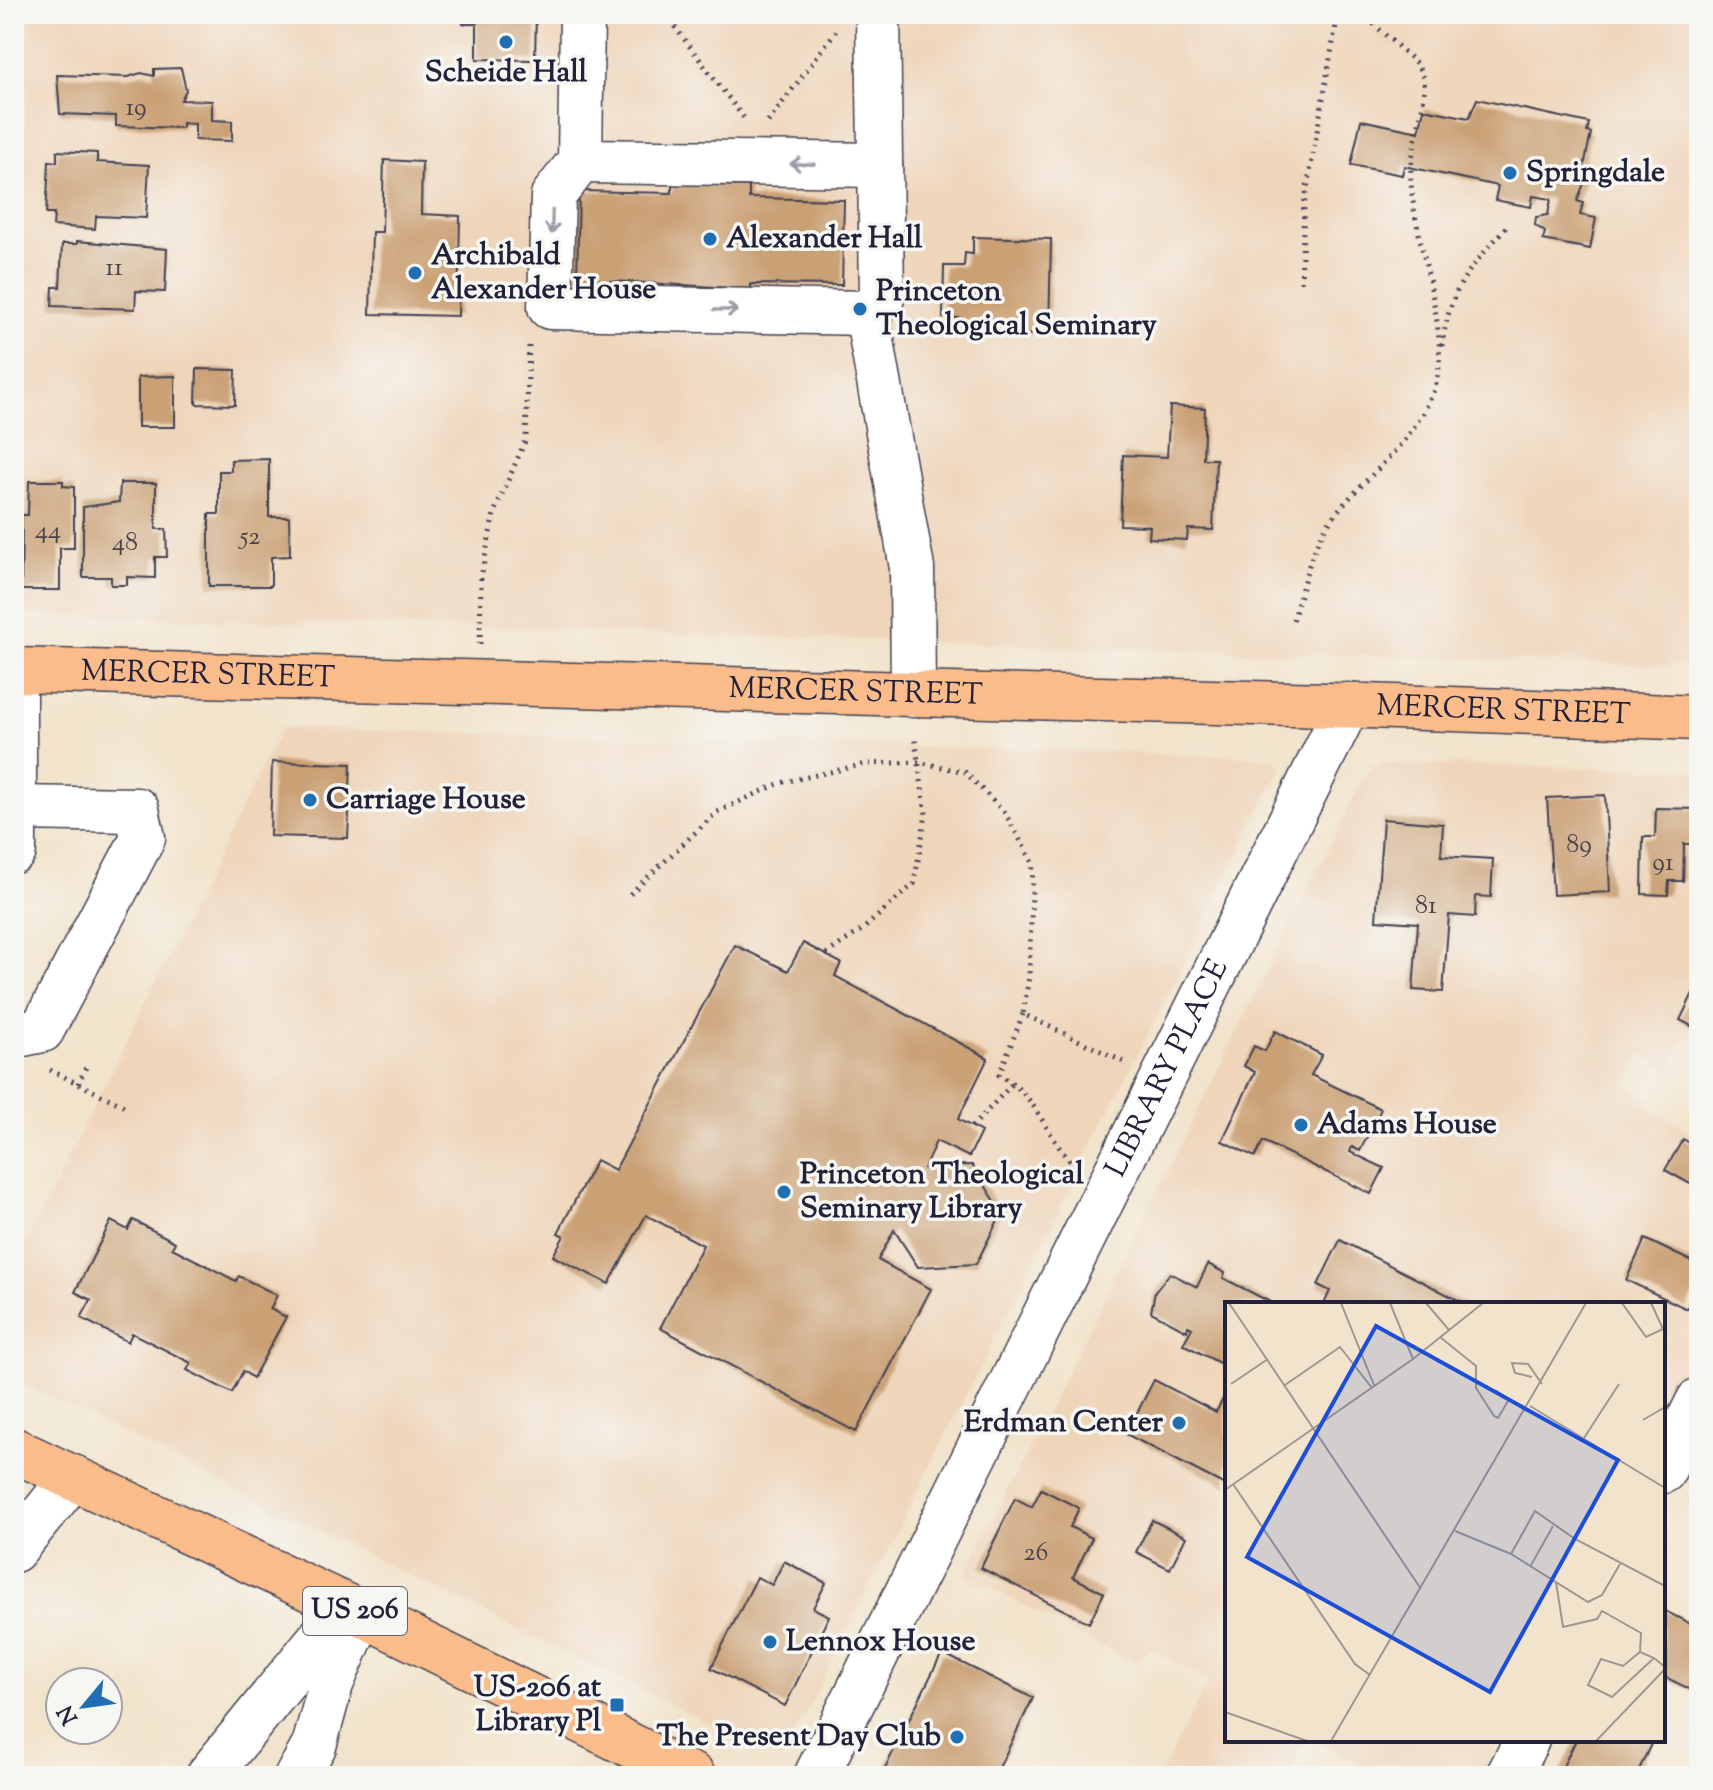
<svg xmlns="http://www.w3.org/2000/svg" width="1713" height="1790" viewBox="0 0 1713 1790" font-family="'Sorts Mill Goudy',serif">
  <rect width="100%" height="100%" fill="#f6f6f2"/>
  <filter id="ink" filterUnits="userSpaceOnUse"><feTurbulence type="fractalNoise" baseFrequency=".0125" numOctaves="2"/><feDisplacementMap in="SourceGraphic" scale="16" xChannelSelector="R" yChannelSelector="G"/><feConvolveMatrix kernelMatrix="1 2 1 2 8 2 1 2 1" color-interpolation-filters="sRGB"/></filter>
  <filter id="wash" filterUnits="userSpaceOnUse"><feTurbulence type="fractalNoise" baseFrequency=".006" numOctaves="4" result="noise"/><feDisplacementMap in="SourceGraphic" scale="32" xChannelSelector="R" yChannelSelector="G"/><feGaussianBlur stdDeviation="1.8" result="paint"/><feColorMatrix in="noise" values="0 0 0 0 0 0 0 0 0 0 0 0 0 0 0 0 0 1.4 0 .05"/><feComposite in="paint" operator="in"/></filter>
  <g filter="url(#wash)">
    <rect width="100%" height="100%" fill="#f2e4cc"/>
    <path fill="#efd6bb" d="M28 14H1699V666L23 614 14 605Z
      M281 728 1275 757 1282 768 782 1760 14 1380V1267Z
      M1383 763 1699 770V1043L1685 1036 1668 1070 1641 1055 1625 1085 1651 1100 1648 1108 1699 1136V1352L1663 1422V1304H1227V1740H1306L1287 1776H1159L1209 1680 1148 1648 1138 1665 965 1575 1365 775 1373 766Z
      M1315 1740H1500L1482 1776H1383Z"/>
    <g id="blocks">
      <path fill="#caa075" d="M463 14H536L535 60 477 59V24H463Z
        M181 68 186 90 181 100 212 101V120L232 121V141L195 140V124L182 123V128L116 126V116L60 114 57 75 128 77 141 73 154 76V69Z
        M1477 99 1589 123 1587 132 1591 133 1583 171 1587 176 1577 201 1583 203 1580 215 1596 218 1590 249 1543 240 1545 232 1535 225 1536 217 1548 215 1551 199 1533 196 1531 207 1495 200 1498 186 1404 166 1402 175 1351 165 1361 120 1419 132 1424 109 1469 118Z
        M57 151 97 153V162L149 165 146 218 96 216 95 229 53 226 54 214H46L48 181 49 161 57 162Z
        M384 160 422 162 421 214 460 216 458 316 370 314 372 232H382Z
        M672 184 749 186V198L844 200 842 285 751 284V289L577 279 579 191 672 193Z
        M973 237 1051 239 1049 335 962 333V318H943L944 266H964L965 253 973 254Z
        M77 241 167 249 165 292 136 291 135 309 52 306 53 287H60L62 244H77Z
        M197 369 236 370 235 405 196 404Z
        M175 376V427H138V377Z
        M1170 406 1205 408 1203 459H1216L1213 530 1188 529 1187 540 1149 538 1150 526 1120 525 1123 455 1167 457Z
        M269 459V517H289L290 556 271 557V586H209V514H219V471H231V460Z
        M29 481H63V486L74 487V548H60V590H21L22 515H28Z
        M120 483H156V529H166L167 557H155V578L127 577V585H111V577H83V507L119 502Z
        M272 762 351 764 348 838 270 836Z
        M1605 795 1610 892 1553 895 1547 798Z
        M1656 808 1699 809V844H1684L1683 881H1669L1668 895 1642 894 1643 837H1655Z
        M1383 819 1443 824 1441 856 1493 859 1491 897 1476 896 1475 917 1449 915 1443 992 1413 990 1418 923 1376 920Z
        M803 943 841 963 835 976 988 1058 958 1119 981 1132 969 1157 936 1141 924 1169 930 1172 933 1166 972 1165 1002 1212 976 1264 918 1267 894 1230 878 1260 931 1289 856 1432 660 1328 703 1245 646 1215 609 1284 553 1256 564 1236 558 1233 596 1160 615 1170 735 945 788 971Z
        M1699 981V1030L1680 1020Z
        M1275 1031 1322 1055 1311 1075 1381 1109 1360 1151 1352 1147 1350 1152 1384 1168 1371 1194 1263 1141 1255 1157 1222 1141 1255 1072 1244 1066 1254 1046 1265 1051Z
        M1683 1139 1697 1147 1699 1143V1197L1692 1193 1696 1187 1665 1170Z
        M133 1220 175 1242 172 1248 236 1281 239 1276 277 1295 270 1309 286 1317 253 1378 243 1371 232 1393 187 1370 191 1363 132 1333 128 1342 81 1318 91 1300 75 1292 111 1221 128 1230Z
        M1645 1239 1699 1265V1284L1687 1309 1626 1280Z
        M1340 1240 1466 1304H1324L1330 1291 1318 1285Z
        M1208 1264 1225 1273 1223 1278 1274 1304H1227V1367L1183 1344 1192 1328 1188 1326 1187 1331 1151 1312 1155 1292 1170 1273 1197 1287Z
        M1154 1380 1216 1412 1227 1391V1486L1126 1434Z
        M1041 1489 1079 1508 1070 1527 1092 1538 1073 1577 1104 1593 1089 1623 981 1568 1015 1498 1032 1507Z
        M1152 1520 1186 1537 1170 1569 1136 1552Z
        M784 1561 826 1583 813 1608 829 1616 785 1706 711 1668 757 1577 772 1585Z
        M1663 1610 1699 1628V1694L1663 1676Z
        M942 1653 1033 1698 995 1776H881Z
        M1576 1740H1653L1636 1776H1573L1561 1770Z"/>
    </g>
  </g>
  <g filter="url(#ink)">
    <use href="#blocks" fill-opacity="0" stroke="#413f51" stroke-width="2"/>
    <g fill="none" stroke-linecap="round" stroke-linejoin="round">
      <defs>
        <g id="minor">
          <path d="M582 14 580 161 553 196 550 307 867 313 882 298 878 14"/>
          <path d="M580 161 880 165"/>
          <path d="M867 313 912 568 913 695"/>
          <path d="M14 851V670"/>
          <path d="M14 1036 42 1030 143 838 137 810 15 808"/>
          <path d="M1663 1471 1699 1400"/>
          <path d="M14 1550 73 1477"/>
          <path d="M208 1776 346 1606"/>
          <path d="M297 1776 314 1746 331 1684 361 1614"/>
          <path id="s1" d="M816 1776 1348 705"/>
          <path d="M1508 1776 1527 1740"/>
        </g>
        <g id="major">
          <path id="s2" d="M14 670 1367 706 1699 718"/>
        </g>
        <path id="highway" d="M14 1450 346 1606 693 1776"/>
      </defs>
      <use href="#minor" stroke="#413f51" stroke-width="47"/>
      <use href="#major" stroke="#413f51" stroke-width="47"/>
      <use href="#highway" stroke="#413f51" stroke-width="47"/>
      <path stroke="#413f51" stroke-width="5" stroke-dasharray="2 6" stroke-linecap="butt" d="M665 14 747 122
        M768 122 836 31
        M1301 282 1304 205 1338 14
        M1442 346C1451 284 1467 273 1506 227
        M1293 620C1304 583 1311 544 1336 513 1370 473 1415 441 1434 390 1454 336 1413 240 1411 180 1409 146 1427 112 1424 78L1417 64 1363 14
        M480 644 481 577 494 513 526 439 529 343
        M630 894 717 812 780 783 866 764 918 762 965 772 1005 813 1033 863 1029 977 1023 1014 1124 1062
        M826 954 863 929 914 884 926 814 915 740
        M1023 1014 999 1075C1038 1094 1045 1137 1075 1166
        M50 1070 124 1106
        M78 1084 87 1065
        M972 1127 1014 1082
        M746 1769 750 1762"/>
      <use href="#minor" stroke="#fff" stroke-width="44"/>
      <use href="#major" stroke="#fabc8b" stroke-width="44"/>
      <use href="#highway" stroke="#fabc8b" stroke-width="44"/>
    </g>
    <defs><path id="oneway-shaft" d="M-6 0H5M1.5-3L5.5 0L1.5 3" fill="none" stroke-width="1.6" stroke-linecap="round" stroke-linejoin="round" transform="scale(2)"/></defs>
    <g stroke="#9c9ca7">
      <use href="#oneway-shaft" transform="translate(802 164) rotate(-179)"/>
      <use href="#oneway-shaft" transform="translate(552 222) rotate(91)"/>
      <use href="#oneway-shaft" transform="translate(726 310) rotate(1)"/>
    </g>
  </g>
  <g fill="#1f6fb2" stroke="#f6f6f2" stroke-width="3">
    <circle cx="506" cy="42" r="8"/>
    <circle cx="1510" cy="173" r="8"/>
    <circle cx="710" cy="239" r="8"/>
    <circle cx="415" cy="273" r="8"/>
    <circle cx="860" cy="309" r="8"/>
    <circle cx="310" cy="800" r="8"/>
    <circle cx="1301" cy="1125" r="8"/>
    <circle cx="784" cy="1192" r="8"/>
    <circle cx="1179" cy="1423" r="8"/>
    <circle cx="770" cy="1642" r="8"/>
    <rect x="609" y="1697" width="16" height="16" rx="4"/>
    <circle cx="957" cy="1737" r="8"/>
  </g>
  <g text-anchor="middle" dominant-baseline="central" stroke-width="7" stroke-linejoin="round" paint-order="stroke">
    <g font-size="26" fill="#4c424a">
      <text x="136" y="108">19</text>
      <text x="114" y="268">11</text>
      <text x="48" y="531">44</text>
      <text x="250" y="537">52</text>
      <text x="125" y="543">48</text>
      <text x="1579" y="845">89</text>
      <text x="1663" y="863">91</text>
      <text x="1426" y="906">81</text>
      <text x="1036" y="1553">26</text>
    </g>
    <rect fill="#f6f6f2" stroke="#626272" stroke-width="2" x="303" y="1587" width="104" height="48" rx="6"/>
    <g font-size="28" font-weight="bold" fill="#22223b">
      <text x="355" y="1611">US 206</text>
    </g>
    <g font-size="30" font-weight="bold" fill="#22223b" stroke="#f6f6f2" text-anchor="start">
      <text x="506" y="73" text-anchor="middle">Scheide Hall</text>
      <text x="1526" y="173">Springdale</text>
      <text x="726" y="239">Alexander Hall</text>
      <text x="431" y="256">Archibald<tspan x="431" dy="34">Alexander House</tspan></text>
      <text x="876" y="292">Princeton<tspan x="876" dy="34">Theological Seminary</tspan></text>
      <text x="326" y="800">Carriage House</text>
      <text x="1317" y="1125">Adams House</text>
      <text x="800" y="1175">Princeton Theological<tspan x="800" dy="34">Seminary Library</tspan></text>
      <text x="1163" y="1423" text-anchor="end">Erdman Center</text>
      <text x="786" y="1642">Lennox House</text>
      <text x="601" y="1688" text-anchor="end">US-206 at<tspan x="601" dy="34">Library Pl</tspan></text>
      <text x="941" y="1737" text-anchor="end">The Present Day Club</text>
    </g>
    <g font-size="30" fill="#22223b" stroke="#f6f6f2">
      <text stroke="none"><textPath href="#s2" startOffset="194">MERCER STREET</textPath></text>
      <text stroke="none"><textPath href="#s2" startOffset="842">MERCER STREET</textPath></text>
      <text stroke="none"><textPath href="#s2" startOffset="1490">MERCER STREET</textPath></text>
      <text stroke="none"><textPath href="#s1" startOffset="790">LIBRARY PLACE</textPath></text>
    </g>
  </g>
  <g transform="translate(1225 1302)">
    <rect width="440" height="440" fill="#f2e4cc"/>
    <path fill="none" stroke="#9f9692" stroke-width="2" d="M4 1 196 287M116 1 149 83M165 1 188 57M201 1 224 28M397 1 421 35 438 27 426 1M215 35 251 64V86L269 114 273 116 283 99M307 75 290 71 287 61 303 62 317 82M6 82 43 57M60 83 115 45 147 86M270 88 301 109M305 104 440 186M418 118 440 105M359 136 394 82M8 182 130 362 145 373M0 188 188 57 258 1M230 229 286 252 363 300 377 293 395 262M286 252 310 209 350 237 440 284M305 265 328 224M331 280 338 325 372 317 377 309 416 331 415 350M429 356 387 395 363 383 376 357 398 364 415 350 429 356 440 365M0 410 82 439M106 439 361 1M371 439 440 367"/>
    <path fill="#1d4ed8" fill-opacity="0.15" stroke="#1d4ed8" stroke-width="4" d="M151 24 393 158 265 390 22 255Z"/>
    <rect width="440" height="440" fill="none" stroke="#22223b" stroke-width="4"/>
  </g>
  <rect width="1713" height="1790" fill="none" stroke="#f6f6f2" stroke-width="48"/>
  <g transform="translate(84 1706) rotate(241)"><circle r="38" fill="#f6f6f2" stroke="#a1a1a9" stroke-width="2"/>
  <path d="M0-6L14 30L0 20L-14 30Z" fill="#1f6fb2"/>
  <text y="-12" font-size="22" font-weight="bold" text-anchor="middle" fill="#22223b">N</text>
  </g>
</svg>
